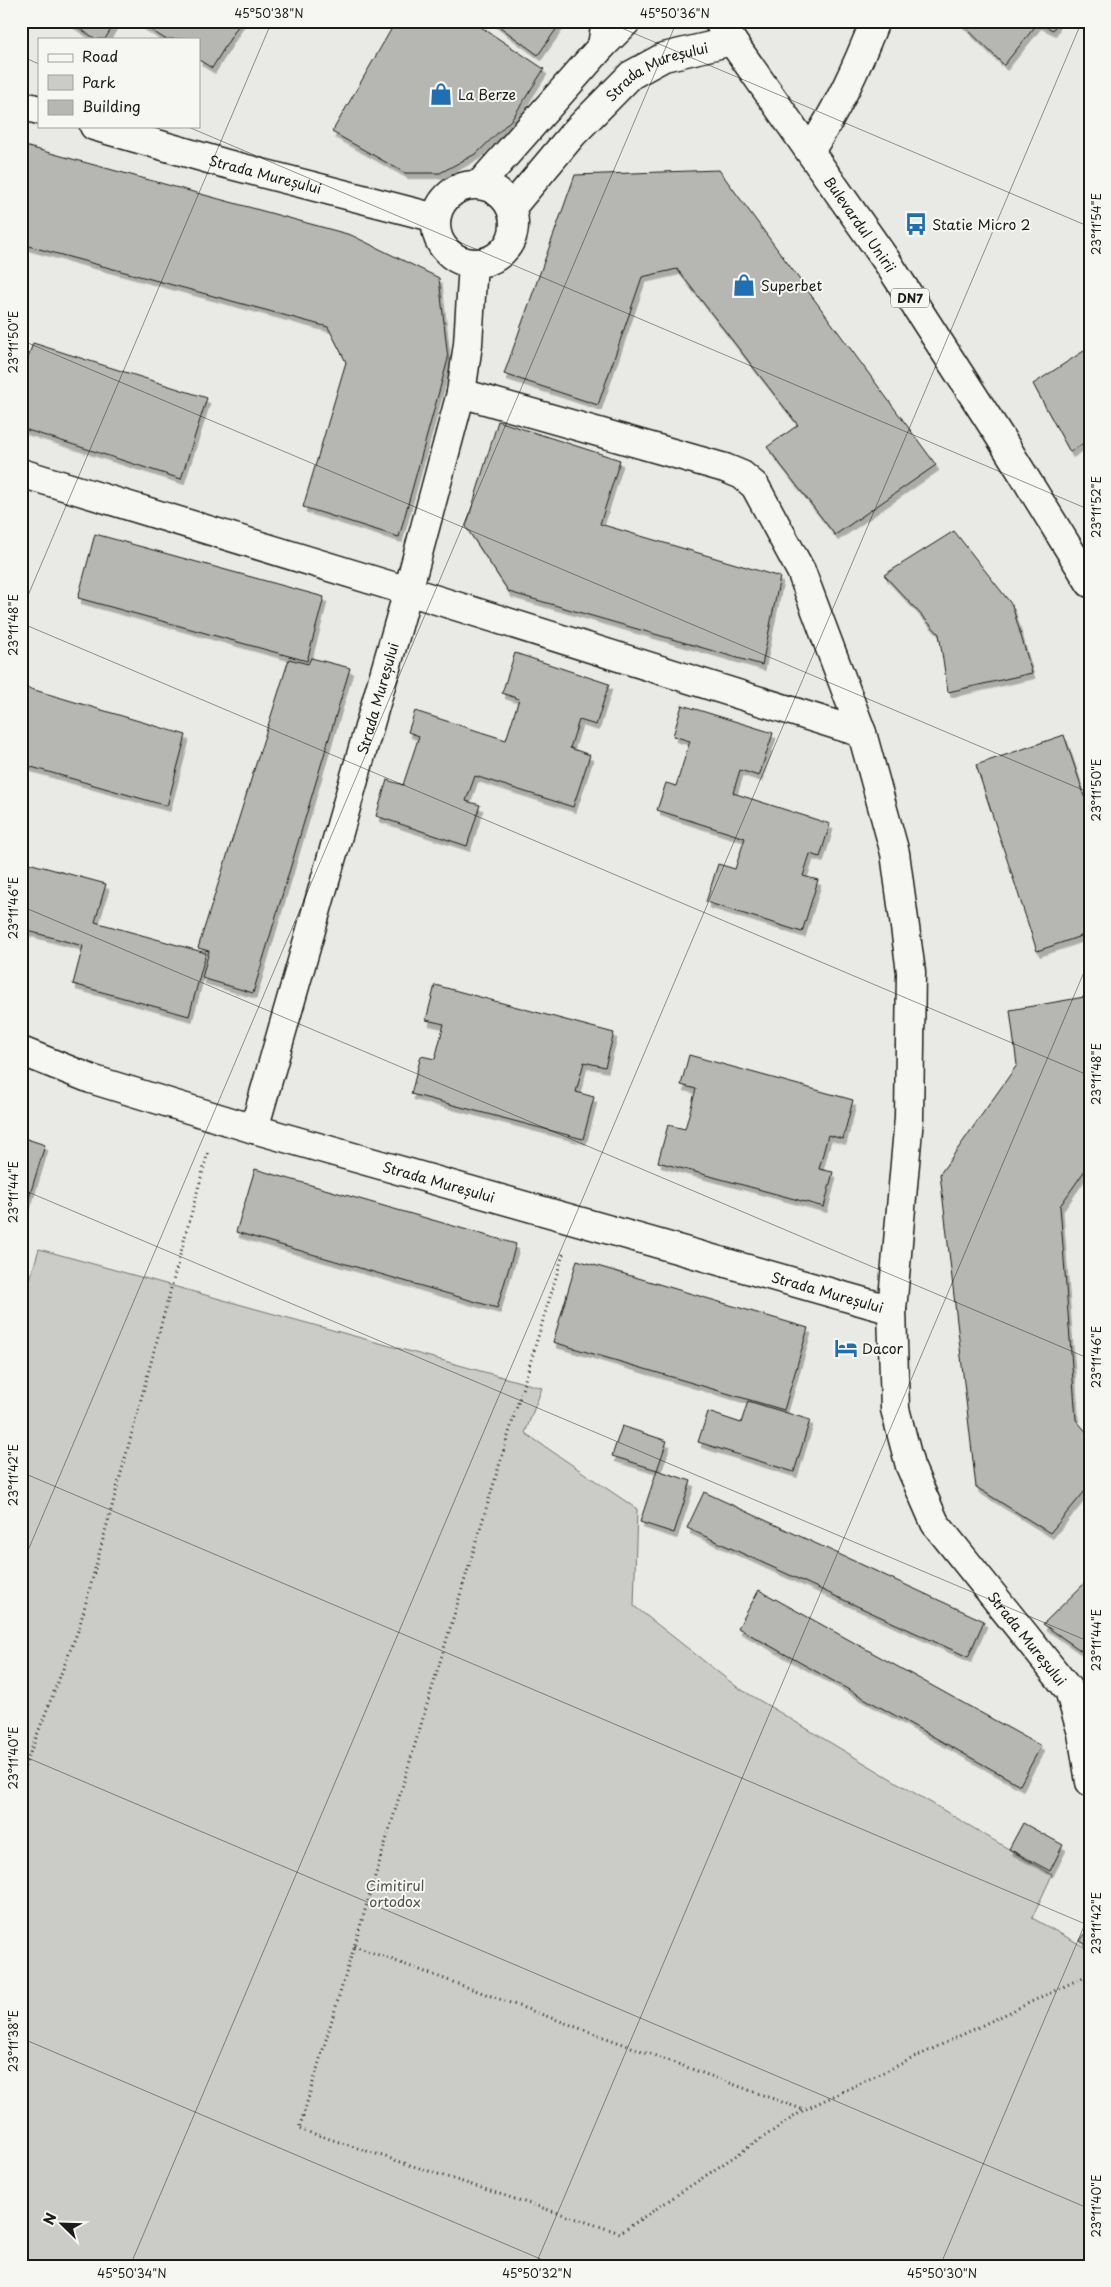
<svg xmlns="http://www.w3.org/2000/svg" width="1111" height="2287" viewBox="0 0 1111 2287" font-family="'Playpen Sans',sans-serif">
  <defs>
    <filter id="shadow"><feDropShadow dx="3" dy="5.5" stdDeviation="0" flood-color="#0004"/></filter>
  </defs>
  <rect width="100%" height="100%" fill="#e9e9e5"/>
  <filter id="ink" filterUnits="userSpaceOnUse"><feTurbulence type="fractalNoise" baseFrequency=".02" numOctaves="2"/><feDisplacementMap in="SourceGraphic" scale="10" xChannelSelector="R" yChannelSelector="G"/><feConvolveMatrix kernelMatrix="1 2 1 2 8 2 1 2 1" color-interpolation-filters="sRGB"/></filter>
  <g filter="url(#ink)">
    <path fill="#cbcbc7" stroke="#747472" d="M39 1249 542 1388 525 1433 637 1509 634 1606 737 1687 1052 1875 1032 1918 1090 1950V2266H21V1310Z"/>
    <path fill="#b6b6b3" stroke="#1c1c1c" filter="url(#shadow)" d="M68 21H116L105 39H96Z
      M137 21H241L212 68 199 60V39H165Z
      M396 21H472L544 69 512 119 477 153 440 173H405L332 132Z
      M492 21H562L538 55Z
      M959 21H1058L1053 30 1038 23 1004 65Z
      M21 145 351 235 439 278 448 359 399 537 303 507 346 362 328 327 21 244Z
      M719 170 936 465 835 535 767 447 798 425 677 269 642 277 598 405 504 374 575 175Z
      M33 343 207 398 181 479 21 428V379Z
      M1090 347V439L1070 452 1033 384Z
      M498 421 620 460 600 524 780 577 762 665 509 592 466 527Z
      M954 531 1012 605 1032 673 948 692 939 634 884 575Z
      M95 534 324 597 307 661 78 598Z
      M515 653 609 684 596 725 579 720 570 748 590 755 573 807 475 776 466 801 480 805 467 846 376 816 387 780 403 785 419 736 408 732 415 711 506 740 519 699 502 693Z
      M311 658 350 668 253 993 202 978 209 951 198 948 289 659 308 664Z
      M21 686 186 735 167 806 21 764Z
      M682 705 773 733 759 776 740 770 733 793 830 824 820 857 810 854 803 876 818 880 802 932 706 902 718 864 735 869 745 838 657 810 666 783 676 786 690 741 673 736Z
      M1064 735 1090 812V933L1037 951 976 765Z
      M21 861 106 884 95 922 206 953 189 1016 73 984 83 946 21 929Z
      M435 985 614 1033 605 1067 584 1062 576 1092 594 1097 583 1139 411 1094 421 1056 435 1059 444 1024 426 1020Z
      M1090 996V1163L1060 1206 1076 1420 1090 1436V1485L1050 1533 976 1487 940 1174 1017 1065 1010 1010Z
      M689 1055 853 1100 843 1139 828 1135 819 1169 833 1172 824 1207 658 1162 668 1125 685 1129 696 1089 681 1085Z
      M21 1137 45 1145 21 1224Z
      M255 1169 516 1244 497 1308 236 1232Z
      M577 1260 808 1328 784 1410 553 1342Z
      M748 1401 810 1420 794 1472 698 1442 708 1412 741 1423Z
      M622 1426 667 1441 657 1470 612 1456Z
      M657 1470 691 1481 674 1533 640 1522Z
      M704 1492 984 1621 968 1657 687 1528Z
      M1090 1578V1657L1043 1624Z
      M759 1590 1041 1746 1020 1785 738 1628Z
      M1023 1823 1063 1845 1050 1871 1009 1849Z
      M1090 1926V1947L1080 1941Z"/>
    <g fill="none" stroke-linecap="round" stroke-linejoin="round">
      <defs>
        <g id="minor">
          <path d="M21 105 39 110"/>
          <path id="s1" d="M94 126 223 163 436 218"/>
          <path d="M810 151C838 108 856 69 875 21"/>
          <path d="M480 184 602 46 627 21"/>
          <circle cx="475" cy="224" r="39"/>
          <path id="s2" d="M511 208 572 135 631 75 664 57 732 41"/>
          <path id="s3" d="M461 393 725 468 742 475 755 486 801 571 862 733 895 853 911 972 909 1118 892 1310 895 1409 910 1466 935 1523 1069 1690 1082 1733 1090 1782"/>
          <path d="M21 473 408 591 862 733"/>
          <path id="s4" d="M21 1051 91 1079 254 1129 892 1310"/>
          <path id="s5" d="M254 1129 408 591 461 393 468 344 473 263"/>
        </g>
        <g id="major">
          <path id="s6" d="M718 21 888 263 1000 437 1090 583"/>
          <path d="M602 46 606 21"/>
        </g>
      </defs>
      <use href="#minor" stroke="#1c1c1c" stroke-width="31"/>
      <use href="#major" stroke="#1c1c1c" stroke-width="31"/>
      <path stroke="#1c1c1c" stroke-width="3" stroke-dasharray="1 4" stroke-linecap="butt" d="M563 1254 299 2129 620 2233 804 2110 1090 1974
        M21 1776 79 1628 208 1152
        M354 1946 804 2110"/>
      <use href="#minor" stroke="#f6f6f2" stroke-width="28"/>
      <use href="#major" stroke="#f6f6f2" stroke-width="28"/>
    </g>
  </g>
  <path fill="none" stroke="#1c1c1c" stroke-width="1" stroke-opacity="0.45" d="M605 21 1090 227M21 56 39 64M186 126 1090 510M21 340 1090 793M21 612 272 21M21 623 1090 1076M21 906 1090 1359M21 1189 1090 1642M21 1472 1090 1926M21 1567 677 21M21 1755 1090 2209M21 2038 557 2266M130 2266 1082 21M535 2266 1090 958M940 2266 1090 1912"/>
  <defs>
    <symbol id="shop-bare" viewBox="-9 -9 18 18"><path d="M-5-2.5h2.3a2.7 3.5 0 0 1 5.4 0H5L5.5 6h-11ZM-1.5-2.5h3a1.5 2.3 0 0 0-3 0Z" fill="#1f6fb2" stroke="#f6f6f2" stroke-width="2.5" paint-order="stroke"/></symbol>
    <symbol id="bus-bare" viewBox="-9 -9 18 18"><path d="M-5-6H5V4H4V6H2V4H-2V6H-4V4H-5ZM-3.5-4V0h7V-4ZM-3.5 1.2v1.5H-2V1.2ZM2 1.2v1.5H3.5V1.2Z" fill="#1f6fb2" stroke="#f6f6f2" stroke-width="2.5" paint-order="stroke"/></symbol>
    <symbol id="hotel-bare" viewBox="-9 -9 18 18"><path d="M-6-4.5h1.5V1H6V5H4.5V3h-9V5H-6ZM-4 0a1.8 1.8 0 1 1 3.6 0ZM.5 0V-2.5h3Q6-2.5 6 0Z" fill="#1f6fb2" stroke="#f6f6f2" stroke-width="2.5" paint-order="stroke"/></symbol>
  </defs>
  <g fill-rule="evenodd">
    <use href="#shop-bare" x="425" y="78" width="32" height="32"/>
    <use href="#bus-bare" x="900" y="208" width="32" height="32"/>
    <use href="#shop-bare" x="728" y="269" width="32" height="32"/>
    <use href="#hotel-bare" x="830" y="1332" width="32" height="32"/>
  </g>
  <g text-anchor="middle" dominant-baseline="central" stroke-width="4" stroke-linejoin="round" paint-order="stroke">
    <rect fill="#f6f6f2" stroke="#5d5d5c" stroke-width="1" x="891" y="288.5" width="38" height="19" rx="4"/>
    <g font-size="12" font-weight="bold" fill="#1c1c1c">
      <text x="910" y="298">DN7</text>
    </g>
    <g font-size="14" fill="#1c1c1c" stroke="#f6f6f2">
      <text stroke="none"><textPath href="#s2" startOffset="204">Strada Mureșului</textPath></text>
      <text stroke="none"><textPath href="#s1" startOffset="178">Strada Mureșului</textPath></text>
      <text stroke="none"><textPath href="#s6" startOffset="248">Bulevardul Unirii</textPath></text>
      <text stroke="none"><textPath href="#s5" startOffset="448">Strada Mureșului</textPath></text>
      <text stroke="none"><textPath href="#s4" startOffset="438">Strada Mureșului</textPath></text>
      <text stroke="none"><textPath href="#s4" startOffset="842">Strada Mureșului</textPath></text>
      <text stroke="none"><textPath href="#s3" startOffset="1531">Strada Mureșului</textPath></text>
    </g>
    <g font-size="14" fill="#1c1c1c" stroke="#f6f6f2" text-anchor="start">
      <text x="458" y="94">La Berze</text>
      <text x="932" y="224">Statie Micro 2</text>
      <text x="761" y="285">Superbet</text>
      <text x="862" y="1348">Dacor</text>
    </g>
    <g font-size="14" fill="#51514f" stroke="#f6f6f2">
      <text x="395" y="1885">Cimitirul<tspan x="395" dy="16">ortodox</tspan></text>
    </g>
  </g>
  <rect width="1111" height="2287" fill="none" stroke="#f6f6f2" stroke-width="55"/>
  <rect x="38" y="38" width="162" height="90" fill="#f6f6f2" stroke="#9f9f9c"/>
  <rect x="48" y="54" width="25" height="8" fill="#f6f6f2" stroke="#9f9f9c"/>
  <text x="82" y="62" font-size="15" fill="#1c1c1c">Road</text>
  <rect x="48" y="75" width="25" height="15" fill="#cbcbc7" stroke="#9f9f9c"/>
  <text x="82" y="88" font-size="15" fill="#1c1c1c">Park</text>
  <rect x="48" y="100" width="25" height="15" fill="#b6b6b3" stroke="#9f9f9c"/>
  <text x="82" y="112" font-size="15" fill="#1c1c1c">Building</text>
  <g transform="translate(62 2224) rotate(293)" stroke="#f6f6f2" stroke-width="4" paint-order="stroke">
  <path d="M0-4L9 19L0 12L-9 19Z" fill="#1c1c1c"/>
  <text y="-8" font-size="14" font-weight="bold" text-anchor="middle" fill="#1c1c1c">N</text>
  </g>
  <rect x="28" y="28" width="1056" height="2232" fill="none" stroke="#1c1c1c" stroke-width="2"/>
  <g font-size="12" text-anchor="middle" fill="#1c1c1c">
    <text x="269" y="18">45°50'38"N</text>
    <text x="675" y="18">45°50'36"N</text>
    <text transform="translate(1097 224) rotate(-90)" y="4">23°11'54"E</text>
    <text transform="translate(14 342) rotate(-90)" y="4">23°11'50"E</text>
    <text transform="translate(1097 507) rotate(-90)" y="4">23°11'52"E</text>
    <text transform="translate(14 625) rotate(-90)" y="4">23°11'48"E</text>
    <text transform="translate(1097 790) rotate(-90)" y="4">23°11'50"E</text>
    <text transform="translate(14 908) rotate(-90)" y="4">23°11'46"E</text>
    <text transform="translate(1097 1074) rotate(-90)" y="4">23°11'48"E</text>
    <text transform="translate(14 1192) rotate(-90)" y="4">23°11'44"E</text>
    <text transform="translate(1097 1357) rotate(-90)" y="4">23°11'46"E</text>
    <text transform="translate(14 1475) rotate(-90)" y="4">23°11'42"E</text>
    <text transform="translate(1097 1640) rotate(-90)" y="4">23°11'44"E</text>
    <text transform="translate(14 1758) rotate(-90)" y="4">23°11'40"E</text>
    <text transform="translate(1097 1923) rotate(-90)" y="4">23°11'42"E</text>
    <text transform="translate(14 2041) rotate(-90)" y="4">23°11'38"E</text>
    <text transform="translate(1097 2206) rotate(-90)" y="4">23°11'40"E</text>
    <text x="132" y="2278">45°50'34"N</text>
    <text x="537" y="2278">45°50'32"N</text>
    <text x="942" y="2278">45°50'30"N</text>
  </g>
</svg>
